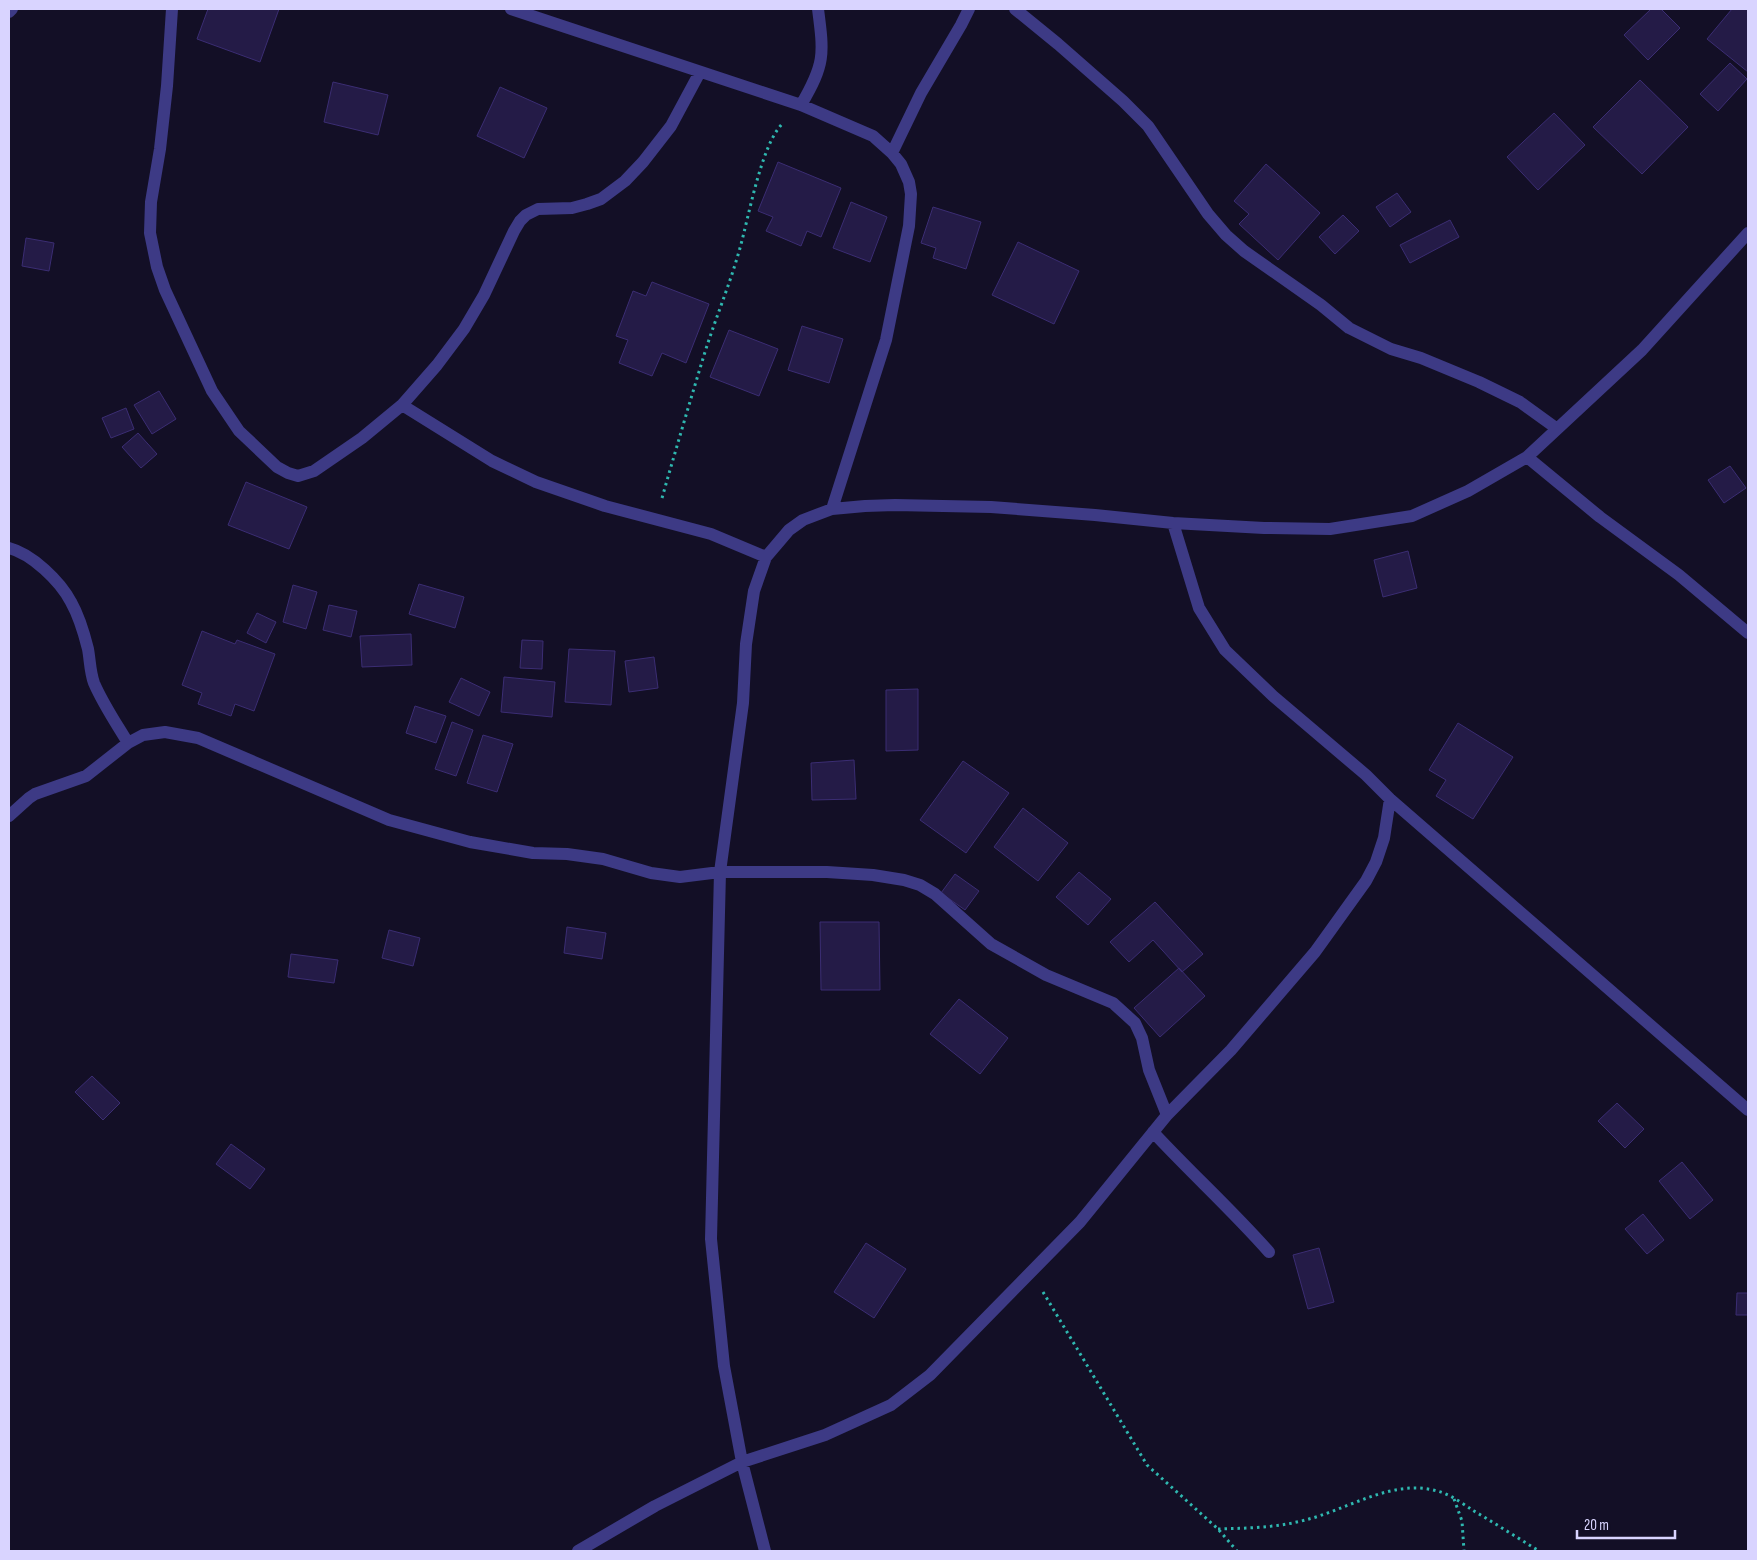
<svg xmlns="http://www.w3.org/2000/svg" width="1757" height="1560" viewBox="0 0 1757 1560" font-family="'Sofia Sans Condensed',sans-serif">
  <rect width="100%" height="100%" fill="#130f26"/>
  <path fill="#241b47" stroke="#3b2d73" d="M208 9H279L260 62 197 39Z
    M1651 9H1661L1680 28 1648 60 1624 35Z
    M1732 9H1748V72L1707 39Z
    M1730 63 1747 79 1718 111 1700 94Z
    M1640 80 1688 127 1642 174 1593 127Z
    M333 82 388 95 378 135 324 122Z
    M500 87 547 108 524 158 477 136Z
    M1554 113 1585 145 1538 190 1507 157Z
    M778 162 841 188 821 237 807 231 801 246 766 231 773 217 758 211Z
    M1266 164 1320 213 1278 260 1239 224 1249 214 1234 201Z
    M1397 193 1411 212 1390 227 1376 207Z
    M851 202 887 217 870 262 833 248Z
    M933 207 981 222 966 269 933 258 936 248 921 243Z
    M1343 215 1359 231 1335 254 1319 237Z
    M1450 220 1459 237 1410 263 1400 245Z
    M26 238 54 243 49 271 22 266Z
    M1018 242 1079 271 1054 324 992 295Z
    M652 282 709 304 686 363 662 353 652 376 619 363 628 340 616 336 633 291 646 296Z
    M802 326 843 339 829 383 788 370Z
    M729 330 778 349 759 396 710 377Z
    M159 391 176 419 152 434 134 405Z
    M126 408 134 429 111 438 102 418Z
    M138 433 157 454 141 468 122 447Z
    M1730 466 1746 488 1724 503 1708 480Z
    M246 482 307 507 289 549 228 525Z
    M1408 551 1417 588 1383 597 1374 560Z
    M419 584 464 597 455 628 409 614Z
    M293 585 317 592 306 629 283 622Z
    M329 605 357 611 351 637 323 630Z
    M257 613 276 622 266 643 247 633Z
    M202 631 235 644 237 640 275 654 254 711 235 704 231 716 198 704 202 693 182 685Z
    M411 634 412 665 362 667 360 636Z
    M522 640 543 641 542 669 520 668Z
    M569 649 615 651 611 705 565 702Z
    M654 657 658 688 629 692 625 661Z
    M504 677 555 682 552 717 501 712Z
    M461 678 490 692 479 716 449 702Z
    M918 689V750L886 751V690Z
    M415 706 446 716 436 743 406 733Z
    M452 722 473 730 456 776 435 769Z
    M1458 723 1513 757 1473 819 1436 796 1446 780 1429 770Z
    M483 735 513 744 497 792 467 783Z
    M854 760 856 799 812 800 811 763Z
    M963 761 1009 793 966 853 920 820Z
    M1023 808 1068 843 1038 881 994 847Z
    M1079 872 1111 899 1088 925 1056 897Z
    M955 874 979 891 965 910 941 893Z
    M1155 902 1203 954 1182 972 1153 940 1129 962 1110 942Z
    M820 922H879L880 990H821Z
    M567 927 606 933 602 959 564 953Z
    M389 930 420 938 413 966 382 958Z
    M291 954 338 960 334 983 288 977Z
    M1179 968 1205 996 1160 1037 1134 1008Z
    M959 999 1008 1038 980 1074 930 1034Z
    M92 1076 120 1103 103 1120 75 1092Z
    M1617 1103 1644 1129 1625 1148 1598 1121Z
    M231 1144 265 1169 250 1189 216 1164Z
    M1682 1162 1713 1200 1690 1219 1659 1181Z
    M1643 1214 1664 1240 1647 1254 1625 1229Z
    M866 1243 906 1269 874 1318 834 1292Z
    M1319 1248 1334 1302 1308 1309 1293 1255Z
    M1737 1293H1748V1315H1736Z"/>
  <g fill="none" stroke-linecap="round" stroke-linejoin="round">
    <path stroke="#2fb8b0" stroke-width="3" stroke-dasharray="2.5 4" stroke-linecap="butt" d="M662 498C676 449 690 401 705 352 716 317 730 284 740 248 749 216 761 146 782 124
      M1043 1292 1147 1465 1218 1529 1237 1551
      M1454 1499 1462 1521 1464 1551
      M1218 1529C1247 1528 1276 1528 1305 1520 1347 1510 1393 1478 1437 1491 1450 1494 1463 1504 1474 1511 1496 1524 1518 1538 1539 1551"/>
    <path stroke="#3d3a85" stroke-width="12" d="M172 9 167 86 160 149 151 202 150 233 157 267 165 290 212 391 239 431 277 467 288 473 298 476 314 471 362 438 402 405 437 365 464 329 484 295 514 231 520 221 526 215 538 209 572 208 587 204 601 199 625 181 643 162 671 126 700 72
      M511 9 801 105 873 136 892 153 901 164 909 182 911 194 909 226 886 340 832 509
      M1015 9 1058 44 1123 101 1148 126 1208 214 1226 235 1244 251 1321 305 1349 328 1391 349 1421 358 1479 382 1520 402 1556 428
      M9 12 12 9
      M801 105C825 64 824 55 818 9
      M892 153 921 93 961 25 969 9
      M402 405 492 461 536 482 605 506 711 534 766 557
      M1527 457 1600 517 1679 575 1748 633
      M1173 523 1199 608 1225 650 1273 696 1366 775 1390 799 1748 1110
      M9 548C32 554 60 581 71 602 79 616 84 633 88 649 90 660 90 672 94 683 103 704 116 723 128 743
      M9 816 29 798 35 794 86 776 128 743 143 735 165 732 198 738 389 820 470 842 533 853 567 854 603 859 651 873 680 877 720 872H827L873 875 904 880 920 885 935 894 991 944 1046 975 1113 1003 1135 1023 1142 1038 1149 1070 1167 1115
      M1153 1132C1191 1173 1232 1210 1269 1252
      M578 1551 655 1506 742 1462 825 1435 891 1405 930 1375 1080 1222 1167 1115 1231 1050 1315 952 1366 881 1376 862 1384 838 1390 799
      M765 1551 742 1462 724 1366 711 1239 720 872 743 703 746 644 754 591 766 557 789 530 803 520 832 509 865 506 895 505 991 507 1095 515 1173 523 1264 528 1330 529 1412 516 1468 491 1527 457 1642 350 1748 233"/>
  </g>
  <rect width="1757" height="1560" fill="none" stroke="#d9d4ff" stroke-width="20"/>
  <path d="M1577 1530v8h98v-8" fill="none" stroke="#d9d4ff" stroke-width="2.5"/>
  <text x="1584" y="1530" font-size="15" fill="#d9d4ff" stroke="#130f26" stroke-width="4" paint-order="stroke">20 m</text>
</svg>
